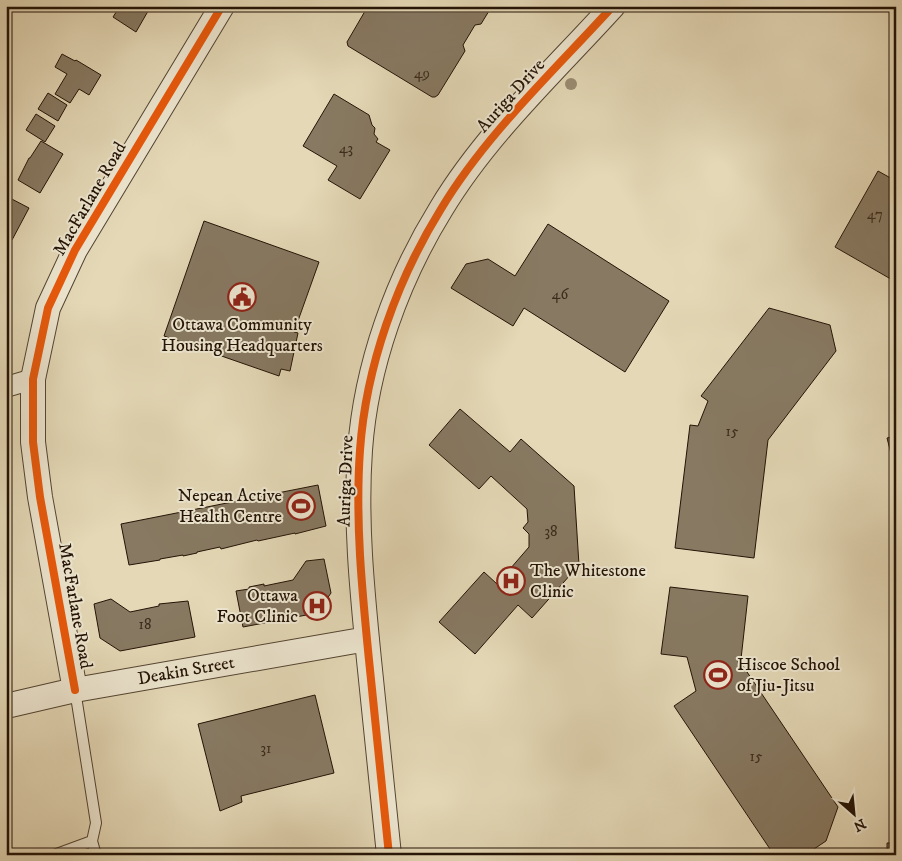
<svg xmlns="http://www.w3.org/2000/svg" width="902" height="861" viewBox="0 0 902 861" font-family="'IM FELL DW Pica',serif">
  <rect width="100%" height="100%" fill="#e4d8b6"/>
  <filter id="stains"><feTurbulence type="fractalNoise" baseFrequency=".004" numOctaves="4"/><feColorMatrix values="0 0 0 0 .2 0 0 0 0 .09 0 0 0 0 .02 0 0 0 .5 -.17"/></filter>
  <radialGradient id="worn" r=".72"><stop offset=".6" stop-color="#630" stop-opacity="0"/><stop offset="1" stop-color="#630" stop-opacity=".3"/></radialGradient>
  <path fill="#877962" stroke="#231306" d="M120 6H151L136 32 113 17Z
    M368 6H492L481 24 475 25 463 45 465 51 438 95 435 97H432L348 46 347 42Z
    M62 54 75 61 76 60 101 75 89 95 79 89 70 103 55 94 67 74 55 67Z
    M48 93 67 105 58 121 38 109Z
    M334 94 369 115 372 125 375 128 374 134 378 139 376 142 390 150 360 199 328 180 337 166 303 146Z
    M36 114 55 126 45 142 26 130Z
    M41 141 63 154 40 193 18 180 29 158H30Z
    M878 171 896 181V282L835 247Z
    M6 196 29 208 12 240 6 237Z
    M204 221 319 262 294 332 298 333 290 371 281 369 279 376 164 336Z
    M548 224 669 301 625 372 524 308 513 326 451 288 466 264 488 259 515 276Z
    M769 308 830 325 836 351 768 440 754 558 675 548 690 425 698 426 708 401 701 396Z
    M460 409 510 452 521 439 574 486 579 565 532 618 518 605 475 654 439 622 484 572 497 584 529 547V534L523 528 528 522 527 509 491 476 479 489 429 445Z
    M896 436V473L887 438Z
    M318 485 326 526 295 534V533L258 541 257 540 221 549 220 547 197 552V553L183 556V555L160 559V560L129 565 121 524Z
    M324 559 331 593 317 613 243 627 236 591 249 589V587L264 584V586L293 580 306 561Z
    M670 587 748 596 741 659H737L739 666H743L838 807 826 841 805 855H774L674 706 696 691 687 657 661 654Z
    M111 599 130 612 159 606V604L188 601 195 637 120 651 100 638 94 604Z
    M315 695 334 773 241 796 242 802 220 811 198 724Z
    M887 843H896V855H887Z"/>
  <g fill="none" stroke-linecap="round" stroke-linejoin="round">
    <defs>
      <path id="service" d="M92 841 96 855
        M54 855 92 841 96 823 75 690"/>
      <path id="minor" d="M6 387 33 379"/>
      <path id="tertiary" d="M75 690 40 497 33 442V379L48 308 75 250 222 6
        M6 706 75 690 367 639
        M389 855C382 790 376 725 369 660 362 590 355 520 360 450 366 366 397 280 441 209 486 134 554 71 613 6"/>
    </defs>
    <use href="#service" stroke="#534432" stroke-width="12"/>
    <use href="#minor" stroke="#534432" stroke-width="22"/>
    <use href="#tertiary" stroke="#534432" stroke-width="26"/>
    <use href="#service" stroke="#ede6d0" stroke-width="10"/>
    <use href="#minor" stroke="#ede6d0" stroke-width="20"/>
    <use href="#tertiary" stroke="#ede6d0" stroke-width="24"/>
    <defs>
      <path id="cycleway" d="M75 690 40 497 33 442V379L48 308 75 250 222 6
        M389 855C382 790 376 725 369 660 362 590 355 520 360 450 366 366 397 280 441 209 486 134 554 71 613 6"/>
    </defs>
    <use href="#cycleway" stroke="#ede6d0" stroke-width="11"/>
    <use href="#cycleway" stroke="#e8590c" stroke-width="8"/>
  </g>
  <circle fill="#998b71" cx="571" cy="84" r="6"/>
  <defs>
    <symbol id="civic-ring" viewBox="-11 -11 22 22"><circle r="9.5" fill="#ede6d0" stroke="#8f2418" stroke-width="1.5"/><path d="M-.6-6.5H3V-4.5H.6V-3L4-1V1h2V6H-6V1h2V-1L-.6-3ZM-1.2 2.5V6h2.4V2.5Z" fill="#8f2418"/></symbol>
    <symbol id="stadium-ring" viewBox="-11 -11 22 22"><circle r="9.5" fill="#ede6d0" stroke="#8f2418" stroke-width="1.5"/><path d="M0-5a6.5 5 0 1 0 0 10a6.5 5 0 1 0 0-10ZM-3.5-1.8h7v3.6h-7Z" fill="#8f2418"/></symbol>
    <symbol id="hospital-ring" viewBox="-11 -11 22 22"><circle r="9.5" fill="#ede6d0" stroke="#8f2418" stroke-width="1.5"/><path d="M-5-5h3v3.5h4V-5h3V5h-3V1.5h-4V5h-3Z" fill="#8f2418"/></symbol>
  </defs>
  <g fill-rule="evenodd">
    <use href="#civic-ring" x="226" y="281" width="32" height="32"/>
    <use href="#stadium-ring" x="285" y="490" width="32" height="32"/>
    <use href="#hospital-ring" x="495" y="565" width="32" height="32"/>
    <use href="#hospital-ring" x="301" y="590" width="32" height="32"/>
    <use href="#stadium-ring" x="702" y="659" width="32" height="32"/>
  </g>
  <g text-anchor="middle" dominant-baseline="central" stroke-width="4" stroke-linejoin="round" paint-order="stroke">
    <g font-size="15" fill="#3c2c1d">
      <text x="422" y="73">49</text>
      <text x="346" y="148">43</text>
      <text x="875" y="214">47</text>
      <text x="560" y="294">46</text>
      <text x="732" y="431">15</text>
      <text x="551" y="531">38</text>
      <text x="145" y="624">18</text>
      <text x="266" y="748">31</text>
      <text x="756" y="756">15</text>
    </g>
    <g font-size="18" fill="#231306" stroke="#ede6d0">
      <text transform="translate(511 96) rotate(-48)">Auriga Drive</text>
      <text transform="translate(90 199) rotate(-60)">MacFarlane Road</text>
      <text transform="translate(346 481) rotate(-88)">Auriga Drive</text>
      <text transform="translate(75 606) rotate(80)">MacFarlane Road</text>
      <text transform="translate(186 671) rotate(-10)">Deakin Street</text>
    </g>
    <g font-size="18" fill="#231306" stroke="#ede6d0" text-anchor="end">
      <text x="242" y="325" text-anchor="middle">Ottawa Community<tspan x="242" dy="21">Housing Headquarters</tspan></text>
      <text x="282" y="496">Nepean Active<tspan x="282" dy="21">Health Centre</tspan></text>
      <text x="530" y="571" text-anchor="start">The Whitestone<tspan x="530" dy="21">Clinic</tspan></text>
      <text x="298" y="596">Ottawa<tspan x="298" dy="21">Foot Clinic</tspan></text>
      <text x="737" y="665" text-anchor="start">Hiscoe School<tspan x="737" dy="21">of Jiu-Jitsu</tspan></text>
    </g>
  </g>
  <rect width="902" height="861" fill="none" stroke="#e4d8b6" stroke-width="25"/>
  <rect x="8" y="8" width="887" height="846" fill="none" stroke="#231306" stroke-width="2.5"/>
  <rect x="12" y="12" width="877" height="836" fill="none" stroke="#231306"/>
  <g transform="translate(854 814) rotate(153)" stroke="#ede6d0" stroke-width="4" paint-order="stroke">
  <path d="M0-4L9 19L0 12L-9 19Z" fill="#231306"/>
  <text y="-8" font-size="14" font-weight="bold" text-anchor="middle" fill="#231306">N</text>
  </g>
  <rect width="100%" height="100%" filter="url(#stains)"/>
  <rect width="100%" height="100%" fill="url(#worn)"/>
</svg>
